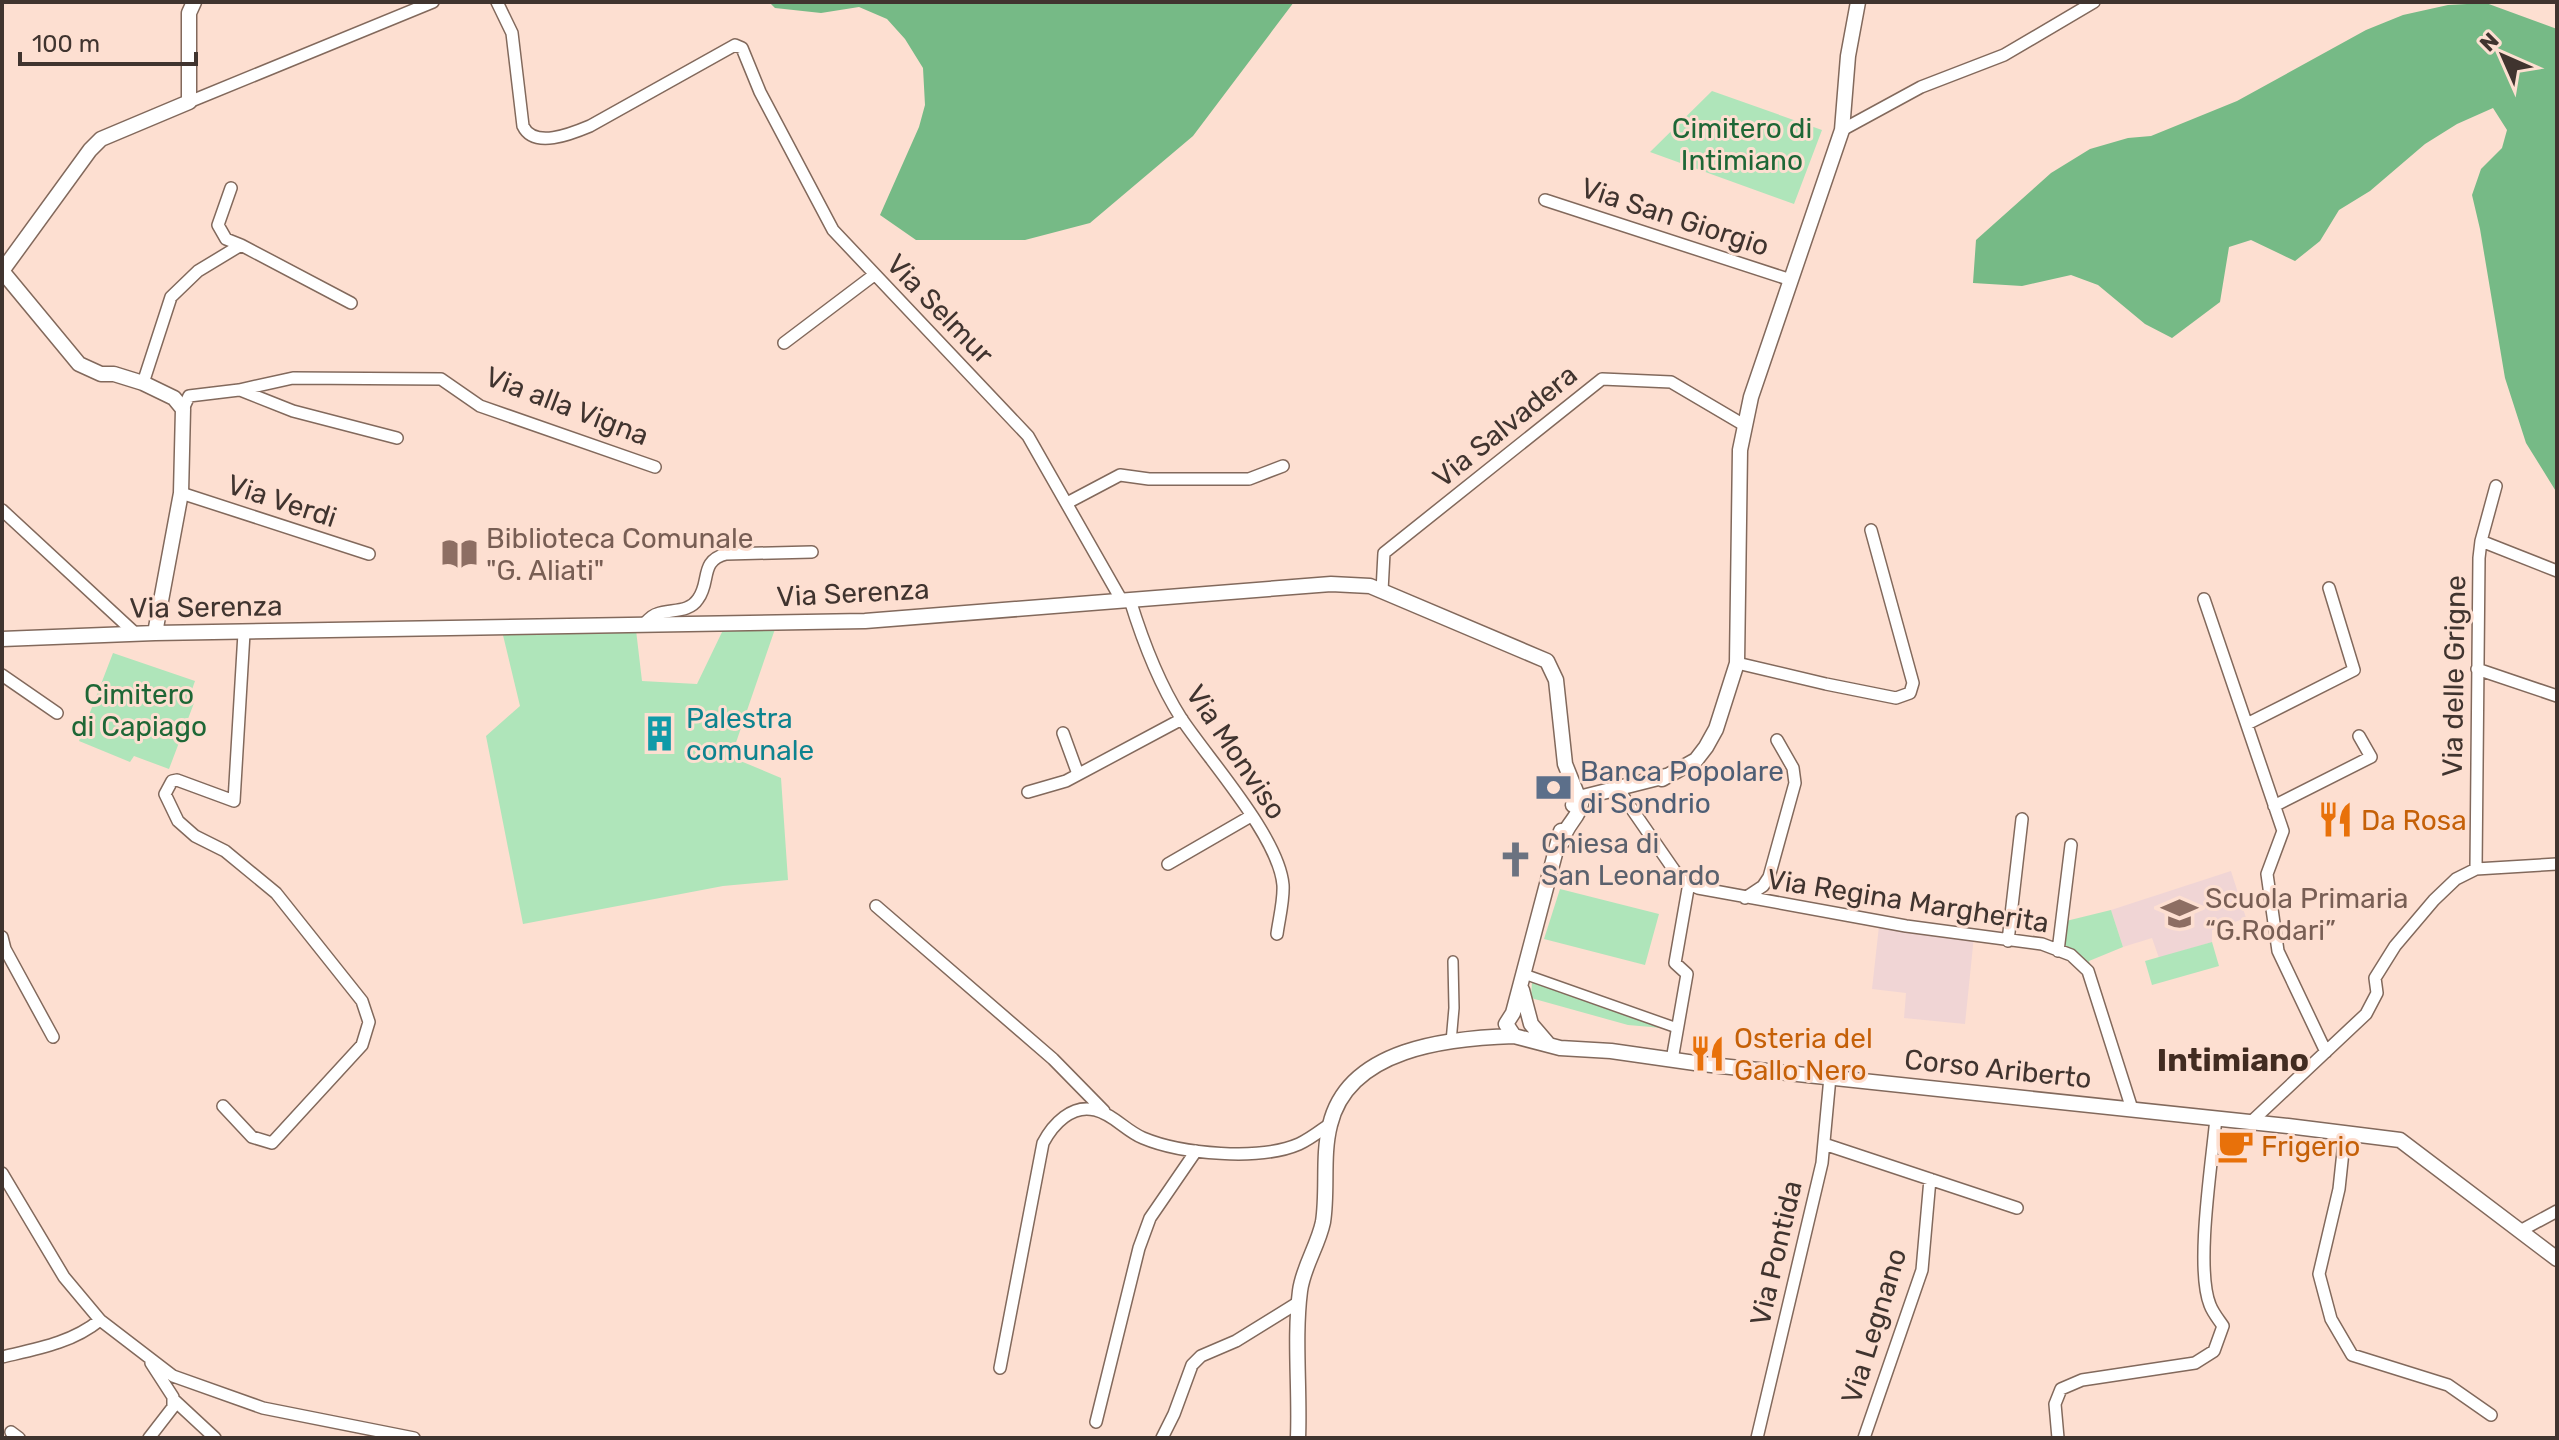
<svg xmlns="http://www.w3.org/2000/svg" width="2559" height="1440" viewBox="0 0 2559 1440" font-family="Rubik,sans-serif">
  <rect width="100%" height="100%" fill="#fddfd1"/>
  <path fill="#f0d5d5" d="M2231 871 2246 918 2212 930V942L2159 958 2152 938 2123 947 2111 910Z
    M1879 926 1974 936 1965 1024 1904 1018 1906 993 1872 989Z"/>
  <path fill="#afe5ba" d="M1712 91 1822 130 1794 204 1650 152Z
    M775 629 731 757 781 778 788 880 723 886 523 924 486 736 520 706 502 631 636 630 642 681 697 684 723 630Z
    M113 653 195 681 188 701 194 703 169 769 134 756 130 762 79 741Z
    M1560 889 1659 914 1645 965 1544 939Z
    M2111 910 2123 947 2089 961 2091 969 2059 951 2062 922Z
    M2212 942 2219 966 2152 985 2145 961Z
    M1532 982 1663 1028 1628 1025 1531 998Z"/>
  <path fill="#76ba86" d="M769 2H1294L1193 136 1090 223 1025 240H916L880 215 919 127 925 105 923 68 905 39 887 19 859 7 821 13 775 8Z
    M2486 3 2557 29V493L2526 443 2505 378 2480 229 2472 195 2481 169 2502 148 2507 130 2493 108 2457 124 2425 144 2370 191 2339 210 2320 241 2295 261 2251 240 2229 247 2220 302 2172 338 2145 324 2098 285 2071 275 2022 286 1973 283 1976 240 2051 173 2090 149 2128 138 2151 136 2237 101 2366 30 2403 15 2448 5Z"/>
  <g fill="none" stroke-linecap="round" stroke-linejoin="round">
    <defs>
      <path id="pedestrian" d="M1524 974 1677 1028
        M1451 1042 1454 1008 1453 961"/>
      <path id="minor" d="M497 2 512 33 523 126C534 149 571 134 590 126L735 45 742 48 760 92 833 230 1028 436 1122 601
        M189 102 433 2
        M1842 130 1921 87 2004 55 2094 2
        M231 188 218 225 226 239 241 245
        M1545 200 1791 280
        M784 343 874 275
        M143 383 171 297 198 271 241 245 351 303
        M240 390 293 411 397 438
        M183 409 189 396 239 390 293 378 441 379 480 406 655 467
        M181 493 369 554
        M1067 503 1120 475 1149 479H1249L1283 466
        M2 510 136 634
        M2481 541 2557 571
        M1382 591 1384 553 1602 379 1671 382 1744 425
        M2204 599 2283 831 2267 874 2278 951 2326 1052
        M1130 600C1143 642 1158 682 1181 718 1208 759 1279 837 1283 885 1284 900 1279 919 1277 934
        M643 625C647 621 652 615 657 614 671 609 689 613 698 599 711 582 699 561 726 554L812 552
        M1737 663 1826 684 1896 698 1910 693 1913 683 1871 530
        M2477 669 2557 696
        M2 675 57 713
        M2247 724 2354 670 2329 588
        M1063 733 1078 774
        M1618 789 1674 870 1683 881 1698 888 1906 926 2042 944 2071 955 2088 971 2132 1109
        M1028 792 1066 781 1182 719
        M2274 806 2371 757 2359 736
        M1168 864 1251 816
        M2476 869 2479 558 2481 541 2496 486
        M1745 898 1763 886 1769 877 1795 783 1793 768 1777 740
        M876 906 1053 1059 1104 1111
        M2 937 5 949 53 1037
        M2008 941 2022 819
        M2058 951 2071 845
        M1672 1060 1687 974 1675 963 1689 883
        M223 1106 252 1137 272 1143 362 1045 369 1022 362 1001 276 893 225 851 195 836 178 821 165 794 172 781 177 780 234 801 244 633
        M2251 1122 2366 1014 2377 993 2375 978 2395 946 2434 900 2456 879 2476 869 2557 864
        M2345 1133 2339 1189 2319 1274 2331 1319 2352 1355 2448 1385 2491 1415
        M1824 1144 2017 1208
        M2 1173 64 1277 100 1320 173 1376 263 1408 414 1438
        M2520 1231 2557 1211
        M2 1357C36 1349 72 1343 100 1320
        M1000 1368 1043 1143C1053 1124 1072 1104 1095 1110 1113 1114 1126 1131 1143 1138 1181 1154 1260 1161 1299 1144 1310 1139 1320 1131 1330 1124
        M173 1399 215 1438
        M1096 1422 1139 1248 1150 1218 1196 1151
        M11 1432 19 1438
        M149 1438 173 1407V1397L151 1363
        M1162 1438 1174 1414 1192 1365 1201 1356 1236 1341 1299 1302
        M1757 1438 1822 1163 1830 1077
        M1864 1438 1922 1270 1930 1179
        M2058 1438 2055 1404 2061 1389 2082 1380 2195 1363 2214 1351 2223 1326C2219 1320 2213 1313 2210 1305 2195 1268 2212 1162 2216 1118"/>
      <path id="tertiary" d="M2 271 79 364 101 374H114L143 383 174 398 183 409 181 493 155 633
        M2 271 90 150 101 139 189 102V13L194 2
        M2 639 155 633 865 621 1331 584 1370 586 1547 661 1556 680 1565 764 1581 804C1579 818 1564 826 1563 841
        M1662 779 1696 760 1706 747 1716 729 1737 663 1740 450 1751 397 1842 130 1848 56 1858 2
        M1573 805 1579 798 1670 775
        M1561 831 1513 1013 1506 1024 1514 1036 1560 1048 1611 1051 1702 1064 2288 1126 2400 1140 2557 1259
        M1522 990 1531 1024 1549 1045
        M1298 1438C1300 1390 1294 1338 1300 1291 1303 1267 1318 1246 1323 1222 1328 1190 1322 1156 1330 1125 1348 1048 1449 1038 1514 1036"/>
    </defs>
    <use href="#pedestrian" stroke="#82695c" stroke-width="12"/>
    <use href="#minor" stroke="#82695c" stroke-width="14"/>
    <use href="#tertiary" stroke="#82695c" stroke-width="17"/>
    <use href="#pedestrian" stroke="#fff" stroke-width="9"/>
    <use href="#minor" stroke="#fff" stroke-width="11"/>
    <use href="#tertiary" stroke="#fff" stroke-width="14"/>
  </g>
  <defs>
    <symbol id="library-bare" viewBox="-9 -9 18 18"><path d="M-6-4Q-3-5.5-.7-3.5V5Q-3 3-6 4ZM6-4Q3-5.5 .7-3.5V5Q3 3 6 4Z" fill="#8d6e63" stroke="#fddfd1" stroke-width="2.5" paint-order="stroke"/></symbol>
    <symbol id="building-bare" viewBox="-9 -9 18 18"><path d="M-4-6H4V6H1V3H-1V6H-4ZM-2.5-4.3h1.7v1.8h-1.7ZM.8-4.3h1.7v1.8H.8ZM-2.5-1h1.7V.8h-1.7ZM.8-1h1.7V.8H.8Z" fill="#0f9aa8" stroke="#fddfd1" stroke-width="2.5" paint-order="stroke"/></symbol>
    <symbol id="bank-bare" viewBox="-9 -9 18 18"><path d="M-6-4H6V4H-6ZM0-2.3a2.3 2.3 0 1 0 0 4.6a2.3 2.3 0 1 0 0-4.6Z" fill="#5c6f8a" stroke="#fddfd1" stroke-width="2.5" paint-order="stroke"/></symbol>
    <symbol id="restaurant-bare" viewBox="-9 -9 18 18"><path d="M-5-6h1v4h1v-4h1v4h1v-4h1v5L-1.5 .5V6h-2V.5L-5-1ZM5-6V6H3V1.5H1.5Q1.5-4 5-6Z" fill="#e8710a" stroke="#fddfd1" stroke-width="2.5" paint-order="stroke"/></symbol>
    <symbol id="church-bare" viewBox="-9 -9 18 18"><path d="M-1.2-6h2.4v3.5h3.3v2.4h-3.3V6h-2.4V-.1h-3.3v-2.4h3.3Z" fill="#6b7280" stroke="#fddfd1" stroke-width="2.5" paint-order="stroke"/></symbol>
    <symbol id="school-bare" viewBox="-9 -9 18 18"><path d="M0-5L7-2L0 1L-7-2ZM-4 1L0 2.5L4 1V4Q0 6-4 4Z" fill="#8d6e63" stroke="#fddfd1" stroke-width="2.5" paint-order="stroke"/></symbol>
    <symbol id="cafe-bare" viewBox="-9 -9 18 18"><path d="M-5.5-4.5H6V0H3Q3 3.5 0 3.5H-2.5Q-5.5 3.5-5.5 0ZM3-3.2v2h1.7v-2ZM-6 4.5H4V6H-6Z" fill="#e8710a" stroke="#fddfd1" stroke-width="2.5" paint-order="stroke"/></symbol>
  </defs>
  <g fill-rule="evenodd">
    <use href="#library-bare" x="434" y="528" width="51" height="51"/>
    <use href="#building-bare" x="634" y="708" width="51" height="51"/>
    <use href="#bank-bare" x="1528" y="762" width="51" height="51"/>
    <use href="#restaurant-bare" x="2310" y="794" width="51" height="51"/>
    <use href="#church-bare" x="1490" y="834" width="51" height="51"/>
    <use href="#school-bare" x="2154" y="888" width="51" height="51"/>
    <use href="#restaurant-bare" x="1682" y="1028" width="51" height="51"/>
    <use href="#cafe-bare" x="2210" y="1120" width="51" height="51"/>
  </g>
  <g text-anchor="middle" dominant-baseline="central" stroke-width="6" stroke-linejoin="round" paint-order="stroke">
    <g font-size="28" fill="#1e6736" stroke="#fddfd1">
      <text x="1742" y="128">Cimitero di<tspan x="1742" dy="32">Intimiano</tspan></text>
      <text x="139" y="694">Cimitero<tspan x="139" dy="32">di Capiago</tspan></text>
    </g>
    <g font-size="28" fill="#40342f" stroke="#fddfd1">
      <text transform="translate(1675 217) rotate(18)">Via San Giorgio</text>
      <text transform="translate(940 309) rotate(46)">Via Selmur</text>
      <text transform="translate(567 406) rotate(21)">Via alla Vigna</text>
      <text transform="translate(1505 426) rotate(-39)">Via Salvadera</text>
      <text transform="translate(282 501) rotate(18)">Via Verdi</text>
      <text transform="translate(853 593) rotate(-3)">Via Serenza</text>
      <text transform="translate(206 607) rotate(-1)">Via Serenza</text>
      <text transform="translate(2454 676) rotate(-89)">Via delle Grigne</text>
      <text transform="translate(1236 752) rotate(56)">Via Monviso</text>
      <text transform="translate(1908 901) rotate(9)">Via Regina Margherita</text>
      <text transform="translate(1998 1069) rotate(6)">Corso Ariberto</text>
      <text transform="translate(1776 1253) rotate(-77)">Via Pontida</text>
      <text transform="translate(1874 1326) rotate(-73)">Via Legnano</text>
    </g>
    <g font-size="28" fill="#785e54" stroke="#fddfd1" text-anchor="start">
      <text x="486" y="538">Biblioteca Comunale<tspan x="486" dy="32">"G. Aliati"</tspan></text>
      <text x="2205" y="898">Scuola Primaria<tspan x="2205" dy="32">“G.Rodari”</tspan></text>
    </g>
    <g font-size="28" fill="#0d838f" stroke="#fddfd1" text-anchor="start">
      <text x="686" y="718">Palestra<tspan x="686" dy="32">comunale</tspan></text>
    </g>
    <g font-size="28" fill="#4e5e75" stroke="#fddfd1" text-anchor="start">
      <text x="1580" y="771">Banca Popolare<tspan x="1580" dy="32">di Sondrio</tspan></text>
    </g>
    <g font-size="28" fill="#c56008" stroke="#fddfd1" text-anchor="start">
      <text x="2361" y="820">Da Rosa</text>
      <text x="1734" y="1038">Osteria del<tspan x="1734" dy="32">Gallo Nero</tspan></text>
      <text x="2261" y="1146">Frigerio</text>
    </g>
    <g font-size="28" fill="#5b616d" stroke="#fddfd1" text-anchor="start">
      <text x="1541" y="843">Chiesa di<tspan x="1541" dy="32">San Leonardo</tspan></text>
    </g>
    <g font-size="32" font-weight="bold" fill="#422c21" stroke="#fddfd1">
      <text x="2233" y="1060">Intimiano</text>
    </g>
  </g>
  <rect width="2559" height="1440" fill="none" stroke="#40342f" stroke-width="8"/>
  <g transform="translate(2503 56) rotate(315)" stroke="#fddfd1" stroke-width="6" paint-order="stroke">
  <path d="M0-6L14 30L0 20L-14 30Z" fill="#40342f"/>
  <text y="-12" font-size="22" font-weight="bold" text-anchor="middle" fill="#40342f">N</text>
  </g>
  <path d="M20 52v12h176v-12" fill="none" stroke="#40342f" stroke-width="4"/>
  <text x="32" y="52" font-size="24" fill="#40342f" stroke="#fddfd1" stroke-width="6" paint-order="stroke">100 m</text>
</svg>
